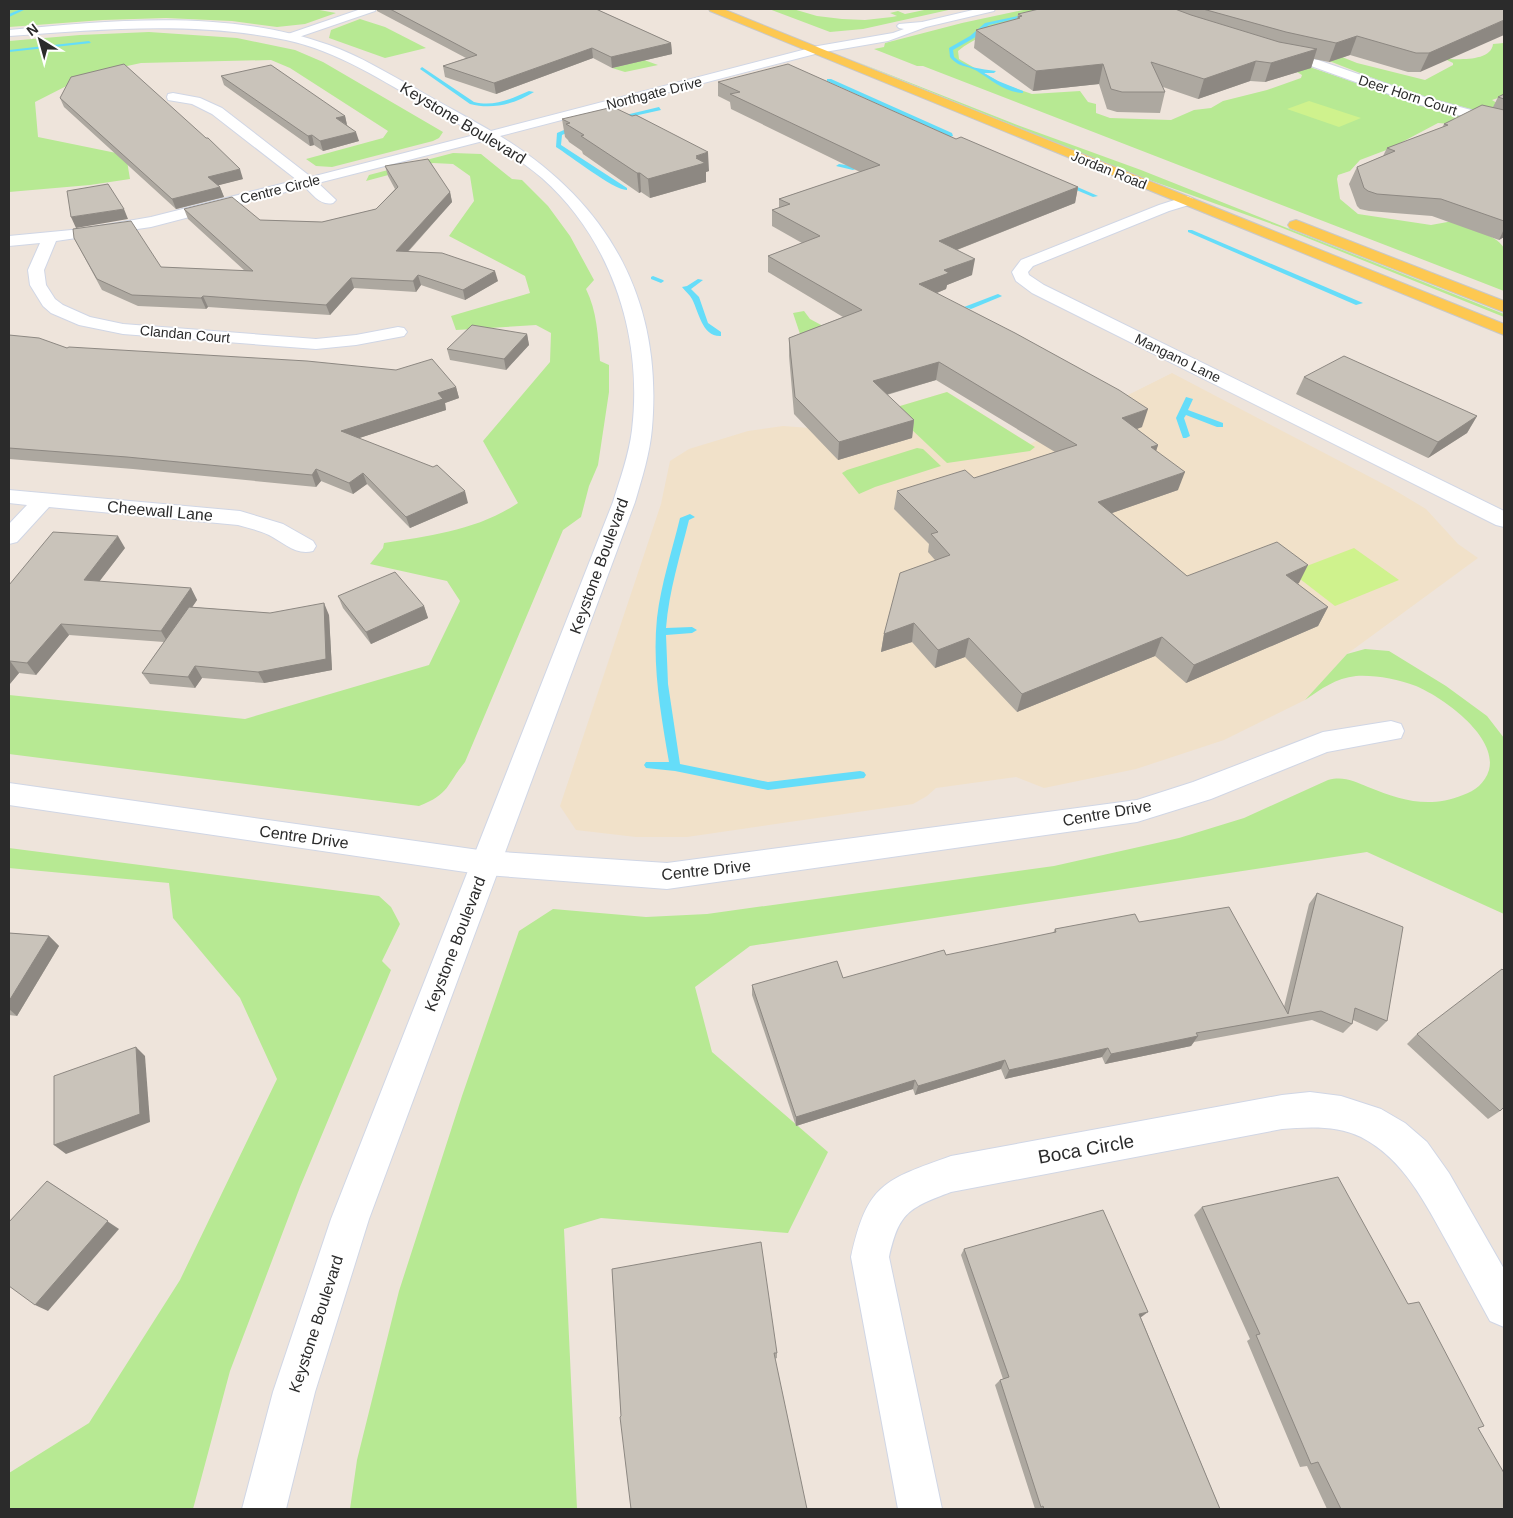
<svg xmlns="http://www.w3.org/2000/svg" width="1513" height="1518" viewBox="0 0 1513 1518" font-family="Arial,sans-serif">
	<style>
		.education { fill: #f1e1c9 }
		.green { fill: #b7e993 }
		.pitch { fill: #cff28d }
		.lines { fill: none; stroke-linecap: round; stroke-linejoin: round }
		.stream { fill: #65ddf9; fill-rule: evenodd }
		.street-casing { stroke: #d0d6e5; stroke-width: 2 }
		.secondary-casing { stroke: #d0d6e5; stroke-width: 2 }
		.primary-casing { stroke: #c8c8c8; stroke-width: 2 }
		.street { fill: #fff; fill-rule: evenodd }
		.secondary { fill: #fff; fill-rule: evenodd }
		.primary { fill: #fdc851; fill-rule: evenodd }
		.wall { fill: #ada8a0 }
		.shaded-wall { fill: #8d8882 }
		.building { fill: #c9c3ba; stroke: #8d8882 }
		.labels { text-anchor: middle; dominant-baseline: central; stroke-width: 4; stroke-linejoin: round; paint-order: stroke }
		.far-street-label { font-size: 14px; fill: #2b2b2b; stroke: #fff }
		.street-label { font-size: 16px; fill: #2b2b2b; stroke: #fff }
		.near-street-label { font-size: 19px; fill: #2b2b2b; stroke: #fff }
	</style>
	<rect width="100%" height="100%" fill="#eee4db"/>
	<polygon class="education" points="1172,373 1391,488 1426,509 1458,544 1478,558 1347,654 1305,700 1224,740 1136,769 1044,788 1016,777 936,788 927,796 913,804 687,837 636,837 576,830 560,806 661,504 670,461 689,449 748,431 783,426 823,429 947,392 1030,444"/>
	<g class="green">
		<polygon points="9,9 314,9 336,13 305,24 277,27 232,21 166,18 103,20 9,27"/>
		<polygon points="769,9 793,9 817,16 842,19 865,20 892,17 897,16 890,13 898,11 905,14 929,9 953,9 863,29 830,32"/>
		<path d="M1028 9H1079C1042 19 988 26 958 51L959 59 1003 84 1032 94 1080 91 1088 102 1096 104V113L1110 118 1171 120 1194 110 1211 108 1223 101 1267 90 1301 78 1302 75 1292 69V61L1427 107 1504 128 1438 123 1389 149 1360 160 1350 171 1338 175 1337 179 1340 199 1358 214 1431 225 1453 221C1467 231 1495 232 1504 248 1507 254 1504 282 1504 291L923 66H917L874 49 884 47 885 43 889 42 962 23Z"/>
		<polygon points="360,19 385,27 426,48 385,58 329,38 331,30"/>
		<polygon points="149,32 237,38 295,50 323,62 443,132 439,138 433,141 332,167 316,166 306,159 383,138 388,131 290,68 271,60 141,63 90,74 35,102 38,137 126,155 130,179 90,185 9,192 9,41 80,35"/>
		<path d="M1504 43V96L1492 100 1497 103 1504 118 1414 94 1324 59 1342 57 1357 63 1425 80 1453 65V63L1445 59C1458 59 1491 62 1493 44Z"/>
		<polygon points="850,59 1020,126 1141,170 1504,314 1504,317 1280,227 1130,173"/>
		<polygon points="644,60 658,65 625,72 612,68"/>
		<path d="M453 153 481 154 512 179 522 180 548 206 570 236 594 280 586 289C597 311 598 336 600 361L609 365V392L598 465 589 486 581 517 563 530 465 762C446 785 450 794 419 806L9 754V695L245 719 429 665 460 601 447 581 370 564 383 548 384 543C430 536 478 530 518 503L483 441 550 362 551 333 536 325 456 330 451 316 530 293 525 276 449 236 474 201 470 176 453 164 433 163 366 181 369 175Z"/>
		<polygon points="804,311 810,319 834,332 801,337 793,313"/>
		<polygon points="947,392 1035,447 1030,451 947,463 890,409"/>
		<polygon points="917,448 923,449 941,466 875,487 859,494 842,473 847,470"/>
		<path d="M1365 649 1389 651 1446 686 1487 716 1504 738 1503 811 1504 914 1367 852 750 946 695 987 712 1052 828 1152 788 1233 601 1218 564 1229 577 1509H350L357 1460 399 1291 462 1096 519 931 553 909 646 917 707 914 1054 866 1179 838 1244 818 1328 780C1344 776 1353 781 1368 787 1401 800 1428 809 1463 795 1475 791 1485 783 1489 770 1498 736 1442 697 1416 686 1397 679 1376 675 1356 676 1336 678 1321 689 1305 700L1347 654Z"/>
		<polygon points="9,848 379,896 391,907 400,924 382,961 391,970 300,1187 230,1371 193,1509 9,1509 9,1473 89,1423 180,1280 277,1079 240,998 173,918 169,883 9,868"/>
	</g>
	<g class="pitch">
		<polygon points="1309,101 1361,118 1339,127 1287,109"/>
		<polygon points="1354,548 1399,580 1335,606 1291,572"/>
	</g>
	<g class="lines">
		<g class="stream">
			<polygon points="21,9 26,9 9,17 9,14"/>
			<path d="M1051 9H1058L989 25 974 38 953 50 954 57C966 68 981 69 996 71L994 73H984L998 81 1023 91V93C1006 93 990 79 977 71 967 65 959 68 950 57L949 48 970 36 985 23Z"/>
			<polygon points="89,41 91,43 9,52 9,50"/>
			<path d="M422 67 474 102C494 107 511 99 529 91L534 92C515 104 492 110 470 104L420 69Z"/>
			<polygon points="827,79 831,79 952,133 953,136 934,142 934,140 947,135 827,81"/>
			<polygon points="659,107 661,110 616,120 613,118"/>
			<path d="M578 124 580 127 562 135 561 145 627 188V190C615 191 569 155 556 147L557 133Z"/>
			<polygon points="864,162 866,165 853,170 836,166 839,164 853,166"/>
			<polygon points="1062,182 1066,182 1098,196 1093,197 1062,184"/>
			<polygon points="1188,230 1192,230 1363,303 1356,305 1188,232"/>
			<polygon points="653,276 663,280 664,281 661,283 651,279 651,277"/>
			<path d="M698 279 703 280 691 289 699 297 708 323 721 332V336C702 337 699 312 692 299 690 295 685 291 682 287L687 286Z"/>
			<polygon points="998,294 1002,296 1000,297 971,309 964,307"/>
			<polygon points="1186,397 1193,399 1188,410 1223,423 1223,427 1217,427 1186,415 1184,418 1190,436 1186,438 1183,438 1176,418"/>
			<path d="M690 514 695 517 689 520C680 556 669 591 666 628L692 627 697 630 692 633 666 635 668 684 680 764 768 782 860 771 864 772 866 775 864 778 768 790 675 771 646 768 644 765 646 762H669C661 715 652 666 657 618 661 584 672 551 680 518Z"/>
		</g>
		<defs>
			<g id="street">
				<polygon points="361,9 376,9 375,11 293,39 285,39 283,37 285,35"/>
				<polygon points="1276,51 1318,60 1427,98 1504,119 1504,127 1417,104 1311,66 1272,58 1270,55"/>
				<path d="M173 93 200 98 222 108 311 177 490 131 497 135 495 138 318 183 336 200 333 203C321 206 313 195 305 187L151 227 56 241 44 270 46 285 55 299 63 305 90 317 123 324 316 339 356 335 398 327 404 328 407 332 404 336 356 345 316 349 123 334 79 325 51 313 43 306 30 285 28 270 40 243 9 246V236L82 229 151 217 297 180 212 114 192 104 168 100 167 97 168 94Z"/>
				<polygon points="1187,196 1192,198 1195,201 1192,204 1169,211 1033,266 1028,272 1029,275 1044,285 1504,511 1504,527 1496,525 1032,293 1016,281 1012,272 1021,260 1159,205"/>
				<path d="M9 490 240 511 283 524 313 541 316 546 313 551C296 556 283 542 269 535 259 530 248 528 238 525L49 507 17 542 9 544V524L27 505 9 503Z"/>
				<polygon points="1391,721 1401,724 1404,731 1401,738 1327,752 1211,799 1137,822 667,889 486,875 9,805 9,783 486,851 667,863 1137,800 1193,782 1323,732"/>
				<path d="M1310 1092 1341 1096 1381 1109 1405 1123 1427 1142 1449 1173 1504 1269V1327L1490 1321C1476 1295 1462 1270 1448 1244 1425 1203 1404 1159 1361 1137 1337 1125 1307 1127 1282 1129L951 1192C909 1208 899 1212 889 1257L942 1509H898L851 1257C867 1184 884 1180 951 1156L1282 1095Z"/>
			</g>
			<path id="secondary" d="M977 9H995L994 11 926 27 888 41 819 53 500 136C609 203 663 300 652 428 650 453 642 478 635 502L369 1219 315 1392 286 1509H242L273 1392 331 1219 613 502C620 479 629 455 632 430 643 338 613 241 542 178 508 149 467 129 428 107 383 81 338 51 286 40 195 21 102 29 9 36V30C114 20 228 9 329 45 360 56 389 74 418 90 442 104 467 117 491 131L818 46 893 33 904 29 899 28 897 26 899 24 922 22Z"/>
			<g id="primary">
				<polygon points="709,9 723,9 1504,324 1504,335 710,11"/>
				<polygon points="1296,220 1504,301 1504,312 1290,228 1288,225 1290,222"/>
			</g>
		</defs>
		<use href="#street" class="street-casing"/>
		<use href="#secondary" class="secondary-casing"/>
		<use href="#primary" class="primary-casing"/>
		<use href="#street" class="street"/>
		<use href="#secondary" class="secondary"/>
		<use href="#primary" class="primary"/>
	</g>
	<g class="wall">
		<polygon points="377,9 596,9 671,43 672,54 612,68 593,58 496,94 445,77 443,66 466,58 377,11"/>
		<polygon points="1176,9 1504,9 1420,72 1408,72 1350,55 1329,62 1314,59 1311,68 1265,82 1250,81 1198,99 1163,87 1165,92 1160,113 1117,112 1107,109 1099,84 1033,91 974,48 976,30 1017,19 1018,14"/>
		<polygon points="221,76 345,116 347,125 359,141 323,151 314,145 310,146 224,85"/>
		<polygon points="718,82 956,139 1078,187 1075,203 957,250 972,275 947,285 946,289 937,293 1142,427 1137,429 1158,445 1156,451 1178,490 1112,513 1187,576 1299,583 1297,584 1328,607 1318,626 1186,683 1155,656 1017,712 965,657 935,668 912,642 881,652 884,634 935,560 928,552 929,544 894,509 897,491 974,478 1055,452 936,380 887,395 914,420 912,438 838,460 794,414 789,356 789,338 843,317 768,272 768,256 802,243 772,226 772,210 779,208 779,199 860,172 731,109 730,102 718,96"/>
		<polygon points="1504,94 1504,237 1499,240 1432,216 1369,211 1360,209 1357,206 1349,184 1357,167 1383,156 1387,148 1442,128 1444,124 1493,107 1498,97"/>
		<polygon points="60,98 243,179 218,185 220,187 224,197 176,209 64,107"/>
		<polygon points="562,119 709,171 706,172 706,182 650,198 641,192 639,193 583,154 582,151 569,142 568,140 565,137"/>
		<polygon points="385,166 450,192 452,202 408,252 498,281 465,300 421,285 416,292 354,288 330,315 208,307 206,309 138,306 102,290 74,238 161,267 245,271 188,219 184,209 260,220 322,222 376,209 395,189 388,176"/>
		<polygon points="527,334 529,345 506,370 450,360 447,349"/>
		<polygon points="9,335 67,348 456,387 459,398 445,403 446,410 359,438 468,503 410,528 367,484 353,494 321,481 316,487 133,469 9,459"/>
		<polygon points="1304,377 1477,416 1467,433 1428,458 1296,394"/>
		<polygon points="125,548 99,582 191,588 197,600 192,607 270,613 329,615 332,670 264,683 202,678 195,688 150,684 142,673 164,642 69,635 36,675 19,673 9,685 9,585"/>
		<polygon points="338,596 424,606 428,618 371,644 343,608"/>
		<polygon points="1317,893 1387,1021 1377,1031 1353,1020 1352,1024 1343,1033 1312,1020 1194,1042 1191,1046 1105,1064 1102,1057 1005,1079 1001,1069 915,1095 913,1089 796,1126 752,995 752,985 843,978 1053,933 1055,929 1139,922 1284,1007 1309,904"/>
		<polygon points="9,933 49,936 59,946 17,1016 9,1015"/>
		<polygon points="1417,1034 1500,1111 1488,1119 1407,1044"/>
		<polygon points="1202,1207 1408,1304 1478,1428 1504,1509 1327,1509 1307,1466 1300,1467 1247,1341 1250,1339 1194,1215"/>
		<polygon points="964,1249 1141,1318 1220,1509 1035,1509 995,1385 1000,1380 1003,1379 961,1255"/>
		<polygon points="612,1269 777,1353 777,1358 621,1416"/>
	</g>
	<g class="shaded-wall">
		<polygon points="1504,20 1504,35 1420,72 1429,53"/>
		<polygon points="1357,36 1350,55 1329,62 1336,43"/>
		<polygon points="671,43 672,54 612,68 611,57"/>
		<polygon points="592,48 593,58 496,94 494,83"/>
		<polygon points="1317,49 1311,68 1265,82 1271,63"/>
		<polygon points="1256,61 1250,81 1198,99 1204,79"/>
		<polygon points="1103,64 1099,84 1033,91 1036,71"/>
		<polygon points="345,116 347,125 336,118"/>
		<polygon points="356,132 359,141 323,151 320,141"/>
		<polygon points="312,135 314,145 310,146 308,136"/>
		<polygon points="708,152 709,171 706,172 706,182 650,198 648,179 696,156"/>
		<polygon points="240,169 243,179 212,187 208,177"/>
		<polygon points="637,173 640,173 641,192 639,193"/>
		<polygon points="220,187 224,197 176,209 172,199"/>
		<polygon points="1078,187 1075,203 936,258 939,241"/>
		<polygon points="450,192 452,202 399,261 396,251"/>
		<polygon points="124,209 128,219 76,228 71,217"/>
		<polygon points="1504,229 1504,237 1499,240"/>
		<polygon points="975,259 972,275 947,285 946,289 917,301 919,284 944,270"/>
		<polygon points="495,271 498,281 465,300 463,290"/>
		<polygon points="418,275 421,285 416,292 413,281"/>
		<polygon points="351,278 354,288 330,315 326,305"/>
		<polygon points="203,296 208,307 206,309 201,298"/>
		<polygon points="527,334 529,345 506,370 504,359"/>
		<polygon points="939,362 936,380 871,399 873,381"/>
		<polygon points="456,387 459,398 445,403 446,410 344,443 341,431 438,393"/>
		<polygon points="1148,409 1142,427 1117,436 1122,418"/>
		<polygon points="1477,416 1467,433 1428,458 1438,442"/>
		<polygon points="914,420 912,438 838,460 839,442"/>
		<polygon points="1158,445 1152,463 1151,447"/>
		<polygon points="316,469 321,481 316,487 312,475"/>
		<polygon points="1185,472 1178,490 1092,520 1098,502"/>
		<polygon points="363,473 367,484 353,494 349,483"/>
		<polygon points="465,491 468,503 410,528 406,517"/>
		<polygon points="118,536 125,548 91,592 84,580"/>
		<polygon points="1308,565 1299,583 1277,594 1286,575"/>
		<polygon points="191,588 197,600 168,643 161,631"/>
		<polygon points="324,603 329,615 332,670 264,683 258,672"/>
		<polygon points="424,606 428,618 371,644 366,632"/>
		<polygon points="1328,607 1318,626 1186,683 1194,665"/>
		<polygon points="914,623 912,642 881,652 884,634"/>
		<polygon points="61,624 69,635 36,675 27,663"/>
		<polygon points="1162,637 1155,656 1017,712 1022,694"/>
		<polygon points="969,638 965,657 935,668 938,650"/>
		<polygon points="10,661 19,673 9,685 9,663"/>
		<polygon points="195,666 202,678 195,688 188,677"/>
		<polygon points="49,936 59,946 17,1016 9,1009 9,1001"/>
		<polygon points="1198,1036 1191,1046 1105,1064 1111,1054"/>
		<polygon points="136,1047 145,1056 150,1122 66,1154 54,1145"/>
		<polygon points="1108,1048 1102,1057 1005,1079 1009,1070"/>
		<polygon points="1005,1060 1001,1069 915,1095 918,1086"/>
		<polygon points="915,1080 913,1089 796,1126 796,1117"/>
		<polygon points="47,1181 119,1229 48,1311 35,1305"/>
		<polygon points="1148,1312 1140,1318 1139,1314"/>
	</g>
	<g class="building">
		<polygon points="390,9 596,9 671,43 611,57 592,48 494,83 443,66 477,55"/>
		<polygon points="1039,9 1175,9 1191,15 1279,42 1317,49 1271,63 1256,61 1204,79 1151,62 1165,92 1122,92 1111,89 1103,64 1036,71 976,30 1020,18 1018,17 1022,16 1018,14"/>
		<polygon points="1203,9 1504,9 1504,20 1429,53 1416,53 1357,36 1336,43 1286,32"/>
		<polygon points="124,64 206,138 208,138 240,169 208,177 220,187 172,199 60,98 71,77"/>
		<polygon points="788,64 956,139 961,137 1078,187 939,241 975,259 944,270 949,273 919,284 1015,333 1119,390 1148,409 1122,418 1158,445 1151,447 1185,472 1098,502 1187,576 1277,542 1308,565 1286,575 1328,607 1194,665 1162,637 1022,694 969,638 938,650 914,623 884,634 900,573 950,555 931,534 938,532 897,491 965,470 974,478 1077,445 939,362 873,381 914,420 839,442 795,397 789,338 862,310 768,256 820,236 772,210 790,204 779,199 880,165 730,94 740,92 718,82"/>
		<polygon points="271,65 345,116 336,118 356,132 320,141 312,135 308,136 221,76"/>
		<polygon points="1504,94 1504,99 1498,97"/>
		<polygon points="1482,105 1504,110 1504,221 1441,199 1377,194 1368,191 1364,188 1357,167 1395,151 1387,148 1448,125 1444,124"/>
		<polygon points="613,107 632,116 636,115 708,152 696,156 699,157 696,158 705,163 648,179 640,173 637,173 581,136 584,135 566,124 570,123 562,119"/>
		<polygon points="428,159 450,192 396,251 442,253 495,271 463,290 418,275 413,281 351,278 326,305 203,296 201,298 132,295 97,279 74,238 73,229 131,221 161,267 253,271 184,209 232,197 260,220 322,222 376,209 398,187 385,166"/>
		<polygon points="108,184 124,209 71,217 67,191"/>
		<polygon points="472,325 527,334 504,359 447,349"/>
		<polygon points="9,335 39,338 67,348 69,347 307,361 396,370 432,359 456,387 438,393 443,399 341,431 433,467 437,465 465,491 406,517 363,473 349,483 316,469 312,475 127,457 9,448"/>
		<polygon points="1344,356 1477,416 1438,442 1304,377"/>
		<polygon points="53,532 118,536 84,580 191,588 161,631 61,624 27,663 10,661 9,663 9,585"/>
		<polygon points="395,572 424,606 366,632 338,596"/>
		<polygon points="324,603 326,659 258,672 195,666 188,677 142,673 189,607 270,613"/>
		<polygon points="1317,893 1403,927 1387,1021 1355,1008 1352,1024 1321,1011 1196,1033 1198,1036 1111,1054 1108,1048 1009,1070 1005,1060 918,1086 915,1080 796,1117 752,985 837,961 843,978 944,950 946,955 1056,932 1055,929 1135,914 1139,922 1229,907 1288,1014"/>
		<polygon points="9,933 49,936 9,1001"/>
		<polygon points="1502,969 1504,971 1504,1107 1500,1111 1417,1034"/>
		<polygon points="136,1047 140,1114 54,1145 54,1076"/>
		<polygon points="1338,1177 1408,1304 1419,1302 1484,1426 1478,1428 1504,1473 1504,1509 1341,1509 1318,1462 1311,1464 1256,1335 1260,1334 1202,1207"/>
		<polygon points="47,1181 108,1221 35,1305 9,1286 9,1222"/>
		<polygon points="1103,1210 1148,1312 1139,1314 1220,1509 1044,1509 1043,1506 1041,1507 1000,1380 1009,1377 964,1249"/>
		<polygon points="761,1242 777,1353 774,1353 807,1509 631,1509 620,1417 621,1416 612,1269"/>
	</g>
	<g class="labels">
		<g class="far-street-label">
			<text transform="translate(654 93) rotate(-14)">Northgate Drive</text>
			<text transform="translate(1408 95) rotate(18)">Deer Horn Court</text>
			<text transform="translate(1109 170) rotate(22)">Jordan Road</text>
			<text transform="translate(280 189) rotate(-14)">Centre Circle</text>
			<text transform="translate(185 334) rotate(5)">Clandan Court</text>
			<text transform="translate(1178 358) rotate(26)">Mangano Lane</text>
		</g>
		<g class="street-label">
			<text transform="translate(463 123) rotate(31)">Keystone Boulevard</text>
			<text transform="translate(160 511) rotate(5)">Cheewall Lane</text>
			<text transform="translate(599 566) rotate(-70)">Keystone Boulevard</text>
			<text transform="translate(1107 813) rotate(-10)">Centre Drive</text>
			<text transform="translate(304 837) rotate(8)">Centre Drive</text>
			<text transform="translate(706 870) rotate(-6)">Centre Drive</text>
			<text transform="translate(455 944) rotate(-69)">Keystone Boulevard</text>
			<text transform="translate(316 1324) rotate(-72)">Keystone Boulevard</text>
		</g>
		<g class="near-street-label">
			<text transform="translate(1086 1149) rotate(-10)">Boca Circle</text>
		</g>
	</g>
	<rect width="1513" height="1518" fill="none" stroke="#2b2b2b" stroke-width="20"/>
	<g transform="translate(40 40) rotate(323)" stroke="#ffffff" stroke-width="4" paint-order="stroke">
	<path d="M0-4L9 19L0 12L-9 19Z" fill="#2b2b2b"/>
	<text y="-8" font-size="14" font-weight="bold" text-anchor="middle" fill="#2b2b2b">N</text>
	</g>
</svg>
